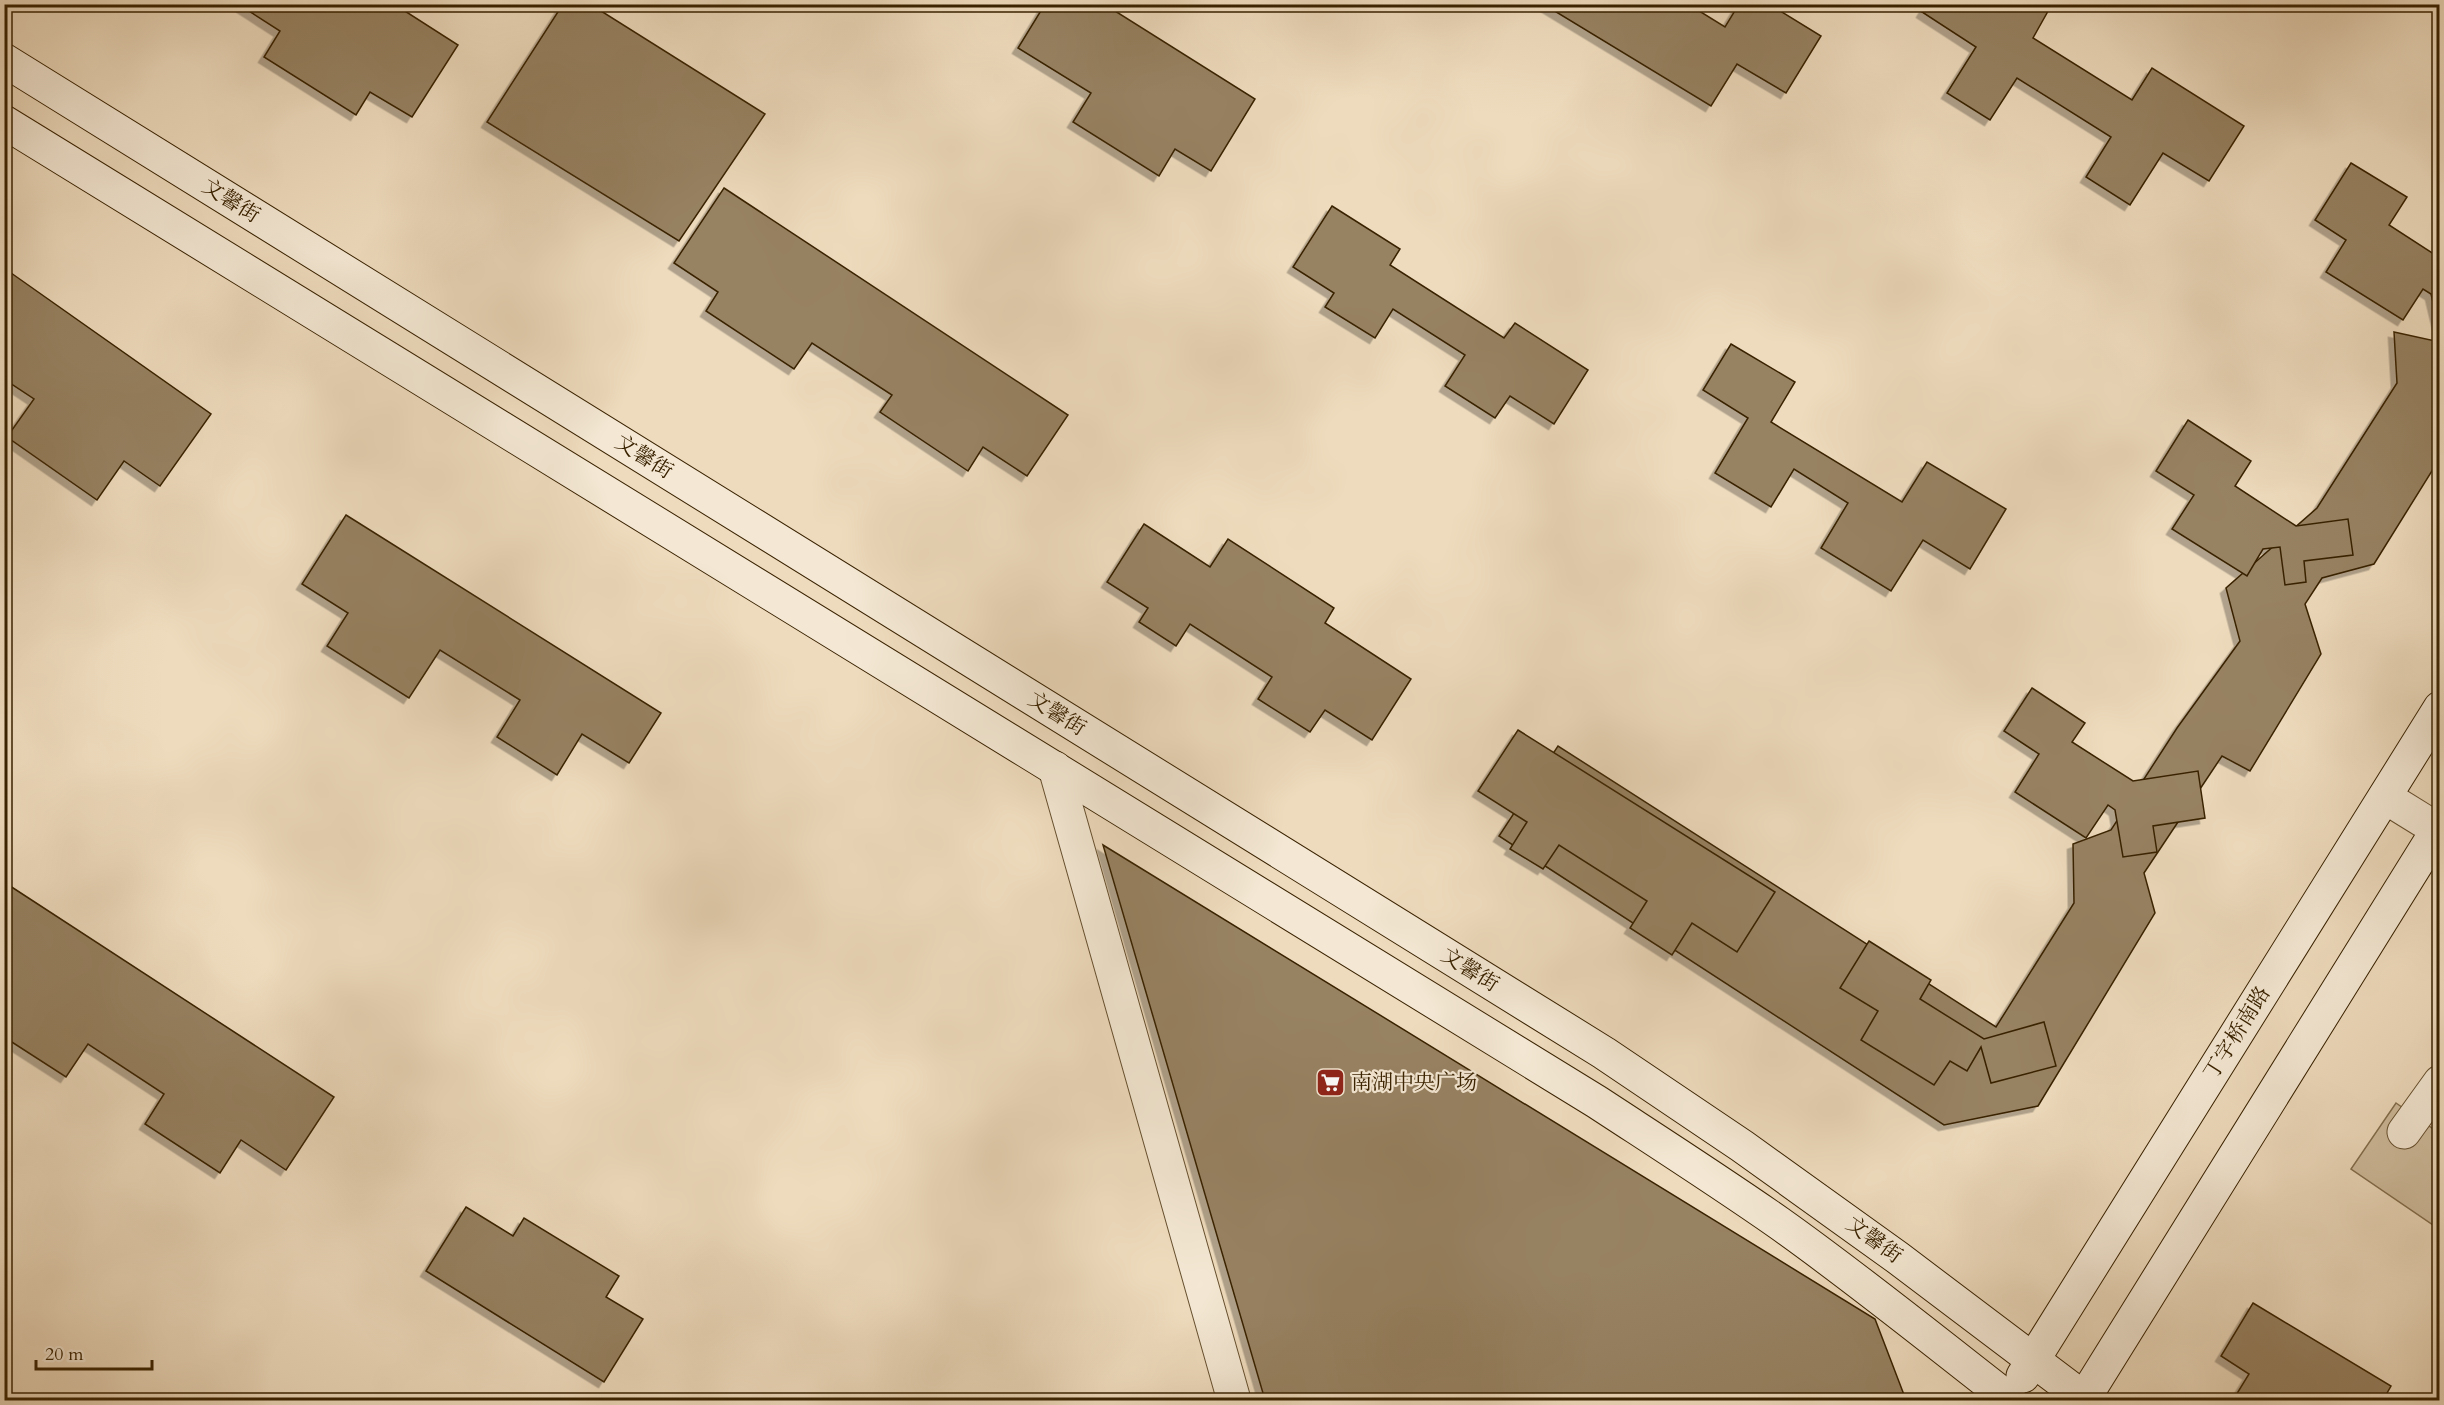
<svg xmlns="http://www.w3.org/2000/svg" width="2444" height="1405" viewBox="0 0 2444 1405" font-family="Cardo,'Noto Serif SC',serif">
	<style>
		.green { fill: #cfbc9d; stroke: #846f4e; stroke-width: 1.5 }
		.building { fill: #978262; stroke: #392200; stroke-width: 1.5; filter: url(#shadow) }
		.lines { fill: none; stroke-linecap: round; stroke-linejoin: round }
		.minor-casing { stroke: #66502f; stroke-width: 35 }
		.secondary-casing { stroke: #392200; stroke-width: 35 }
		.minor { stroke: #f4e8d4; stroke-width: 33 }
		.secondary { stroke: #f4e8d4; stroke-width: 33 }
		.labels { text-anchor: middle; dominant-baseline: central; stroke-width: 4.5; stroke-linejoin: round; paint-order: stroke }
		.street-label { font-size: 21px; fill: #392200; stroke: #f4e8d4 }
		.poi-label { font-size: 21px; fill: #392200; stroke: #f4e8d4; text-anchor: start }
	</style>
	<defs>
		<filter id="shadow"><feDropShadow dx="-5.5" dy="5.5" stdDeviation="0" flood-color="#0004"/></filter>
	</defs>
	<rect width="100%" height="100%" fill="#eedbbd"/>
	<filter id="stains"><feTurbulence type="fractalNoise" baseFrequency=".00333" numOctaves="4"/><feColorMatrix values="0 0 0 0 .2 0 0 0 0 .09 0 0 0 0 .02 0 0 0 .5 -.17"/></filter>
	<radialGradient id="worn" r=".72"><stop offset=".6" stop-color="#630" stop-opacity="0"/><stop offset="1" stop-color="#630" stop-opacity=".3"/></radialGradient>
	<polygon class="green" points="2396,1103 2439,1133 2439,1229 2351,1169"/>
	<g class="building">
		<polygon points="238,4 394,4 458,45 412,117 370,92 356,115 264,57 280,31"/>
		<polygon points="563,4 590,4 765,114 679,241 487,122"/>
		<polygon points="1045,4 1104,4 1255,99 1211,171 1175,149 1159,176 1073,122 1091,93 1018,48"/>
		<polygon points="1543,4 1688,4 1725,27 1739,4 1769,4 1821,36 1786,93 1737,64 1711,106"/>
		<polygon points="1927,4 2052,4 2033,38 2132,100 2152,68 2244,126 2209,181 2163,153 2130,205 2086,177 2111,137 2017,78 1990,120 1947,93 1976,47 1922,12"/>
		<polygon points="2351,163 2407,197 2389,225 2440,258 2440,332 2431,294 2423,289 2403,320 2326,272 2346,240 2315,220"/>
		<polygon points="724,188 1068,415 1027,476 983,447 968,471 880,412 892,395 812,343 794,369 706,311 718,292 674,263"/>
		<polygon points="1332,206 1400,249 1390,265 1504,338 1515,323 1588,370 1554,424 1510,396 1495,418 1445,386 1465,355 1393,309 1375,338 1325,307 1334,293 1293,267"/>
		<polygon points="4,268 211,414 160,486 124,461 97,500 7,437 34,399 4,379"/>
		<polygon points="2394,332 2440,342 2440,458 2374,564 2322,578 2305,604 2321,654 2250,771 2222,756 2144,873 2155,913 2038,1106 1944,1125 1499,836 1558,746 1996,1027 2074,903 2073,844 2111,830 2177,728 2240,641 2226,588 2317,508 2397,383"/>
		<polygon points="1731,344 1795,382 1771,422 1902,502 1927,462 2006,509 1970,569 1923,540 1891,591 1821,548 1848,503 1794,469 1771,507 1715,473 1748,418 1703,390"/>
		<polygon points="2188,420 2251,461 2235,486 2296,526 2348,519 2353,555 2304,561 2306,582 2285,585 2280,547 2263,549 2247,576 2172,529 2194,495 2156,471"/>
		<polygon points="346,515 661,713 629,763 582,734 557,775 497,737 520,700 440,650 409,698 327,646 348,613 302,584"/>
		<polygon points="1144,524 1210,567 1228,539 1334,608 1325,623 1411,679 1372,740 1325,710 1310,732 1258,699 1272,677 1190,624 1176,646 1139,622 1148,608 1107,582"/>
		<polygon points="2032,688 2085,723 2072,742 2133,781 2198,771 2205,818 2153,826 2157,852 2123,857 2115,810 2108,805 2086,838 2015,792 2039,754 2004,731"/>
		<polygon points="1518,730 1775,892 1737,952 1692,923 1672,955 1630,928 1647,901 1559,845 1543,869 1510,849 1527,822 1478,791"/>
		<polygon points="1103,845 1875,1319 1906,1400 1265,1400"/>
		<polygon points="7,884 334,1097 286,1170 241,1140 220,1173 145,1124 164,1094 88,1044 66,1077 4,1037 4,887"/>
		<polygon points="1869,941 1931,980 1920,999 1984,1039 2044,1022 2056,1066 1991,1083 1981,1047 1967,1071 1950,1061 1934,1085 1861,1040 1878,1011 1840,988"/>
		<polygon points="466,1207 513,1236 524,1218 619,1276 606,1297 643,1319 604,1382 426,1271"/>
		<polygon points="2253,1303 2391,1386 2383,1400 2233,1400 2249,1374 2221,1356"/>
	</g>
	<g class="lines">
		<defs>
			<g id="minor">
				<polyline points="1055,768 1234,1400"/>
				<polyline points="2385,797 2440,831"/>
				<polyline points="2404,1132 2440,1082"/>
			</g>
			<g id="secondary">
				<polyline points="4,60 1604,1053 1742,1146 1898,1258 2086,1400"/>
				<path d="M4 122 1597 1102C1658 1142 1719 1181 1779 1223 1858 1279 1934 1341 2010 1400"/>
				<polyline points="2023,1376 2440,708"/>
				<polyline points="2083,1400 2440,826"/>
			</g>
		</defs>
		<use href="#minor" class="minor-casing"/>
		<use href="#secondary" class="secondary-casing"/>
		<use href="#minor" class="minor"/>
		<use href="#secondary" class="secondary"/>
	</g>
	<defs>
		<symbol id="supermarket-square" viewBox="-11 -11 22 22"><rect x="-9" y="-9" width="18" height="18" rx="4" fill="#8f2418" stroke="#f4e8d4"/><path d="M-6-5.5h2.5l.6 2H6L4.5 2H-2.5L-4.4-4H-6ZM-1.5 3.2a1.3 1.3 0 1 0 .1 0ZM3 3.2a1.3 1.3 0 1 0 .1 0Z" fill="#fff"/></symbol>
	</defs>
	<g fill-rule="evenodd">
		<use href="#supermarket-square" x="1314" y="1066" width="33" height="33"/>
	</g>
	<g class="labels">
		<g class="street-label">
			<text transform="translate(231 201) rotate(32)">文馨街</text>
			<text transform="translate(644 457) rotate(32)">文馨街</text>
			<text transform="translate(1057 714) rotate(32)">文馨街</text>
			<text transform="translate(1470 970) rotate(32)">文馨街</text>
			<text transform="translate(2237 1033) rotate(-58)">丁字桥南路</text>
			<text transform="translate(1874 1240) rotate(36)">文馨街</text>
		</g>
		<g class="poi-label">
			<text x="1351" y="1082">南湖中央广场</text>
		</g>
	</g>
	<rect width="2444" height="1405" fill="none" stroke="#eedbbd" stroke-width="24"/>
	<rect x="6" y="6" width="2432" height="1393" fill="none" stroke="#392200" stroke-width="3"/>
	<rect x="12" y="12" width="2420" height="1381" fill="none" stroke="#392200" stroke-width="1.5"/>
	<path d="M36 1360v9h116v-9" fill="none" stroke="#392200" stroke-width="3"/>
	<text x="45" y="1360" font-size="18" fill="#392200" stroke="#f4e8d4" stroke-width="4.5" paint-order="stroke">20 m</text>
	<rect width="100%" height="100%" filter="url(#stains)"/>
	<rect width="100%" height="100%" fill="url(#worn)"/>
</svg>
